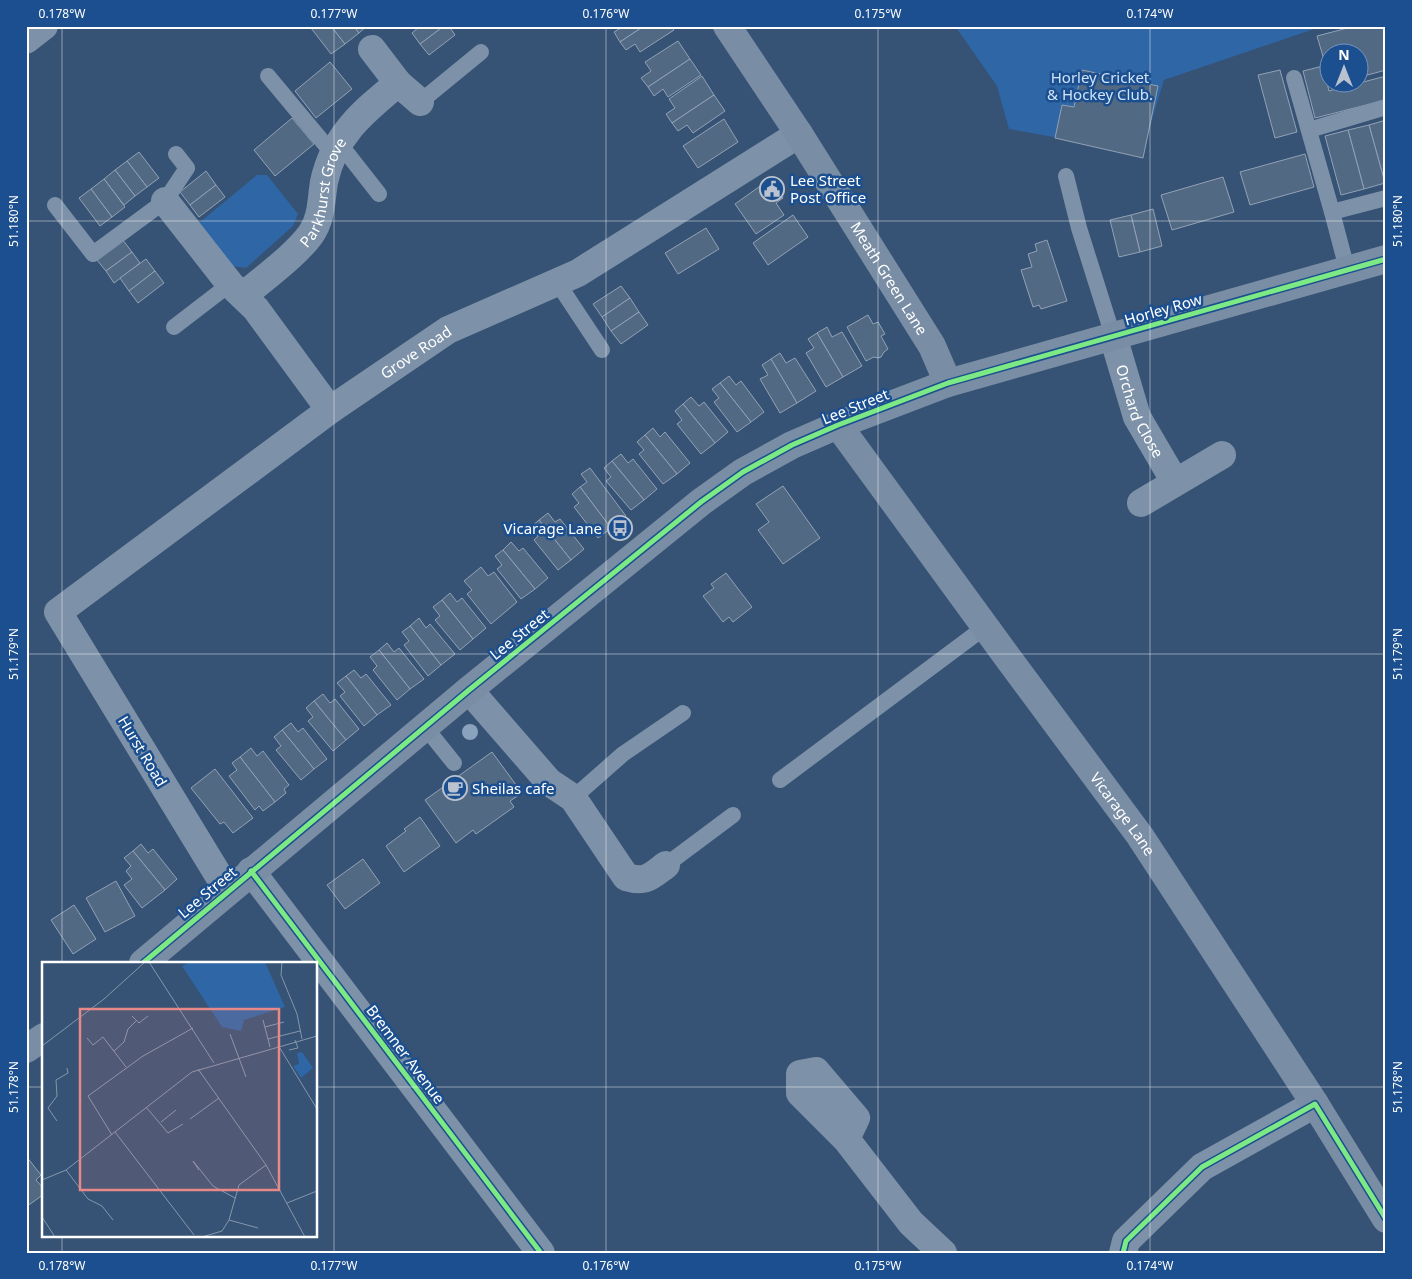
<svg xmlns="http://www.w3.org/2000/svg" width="1412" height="1279" viewBox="0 0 1412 1279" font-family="'Noto Sans',sans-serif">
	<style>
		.green { fill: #2f66a5 }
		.building { fill: #526984; stroke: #92a2b6 }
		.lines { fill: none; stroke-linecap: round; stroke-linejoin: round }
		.lane { stroke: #7d92a8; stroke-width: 16 }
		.street { stroke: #7d92a8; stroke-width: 28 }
		.secondary { stroke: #798da4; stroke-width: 28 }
		.cycleway-casing { stroke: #1b4f8f; stroke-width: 8 }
		.cycleway { stroke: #7ce984; stroke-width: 5 }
		.tree { fill: #8aa2be }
		.ticks { fill: none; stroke: #fff; stroke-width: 1; stroke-opacity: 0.45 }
		.labels { text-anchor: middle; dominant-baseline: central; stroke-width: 5; stroke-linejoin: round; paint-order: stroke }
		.park-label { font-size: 15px; fill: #cfe3fa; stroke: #1b4f8f }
		.poi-label { font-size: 15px; fill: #fff; stroke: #1b4f8f; text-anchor: start }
		.street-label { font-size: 15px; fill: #fff; stroke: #1b4f8f }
		.inset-road { fill: none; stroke: #8697ac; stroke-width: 1 }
		.view { fill: #e88989; fill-opacity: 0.15; stroke: #e88989; stroke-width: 2.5 }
		.inset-edge { fill: none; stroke: #fff; stroke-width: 2.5 }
		.neatline { fill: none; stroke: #fff; stroke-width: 2 }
		.ticks-label { font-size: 12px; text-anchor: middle; fill: #fff }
	</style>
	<rect width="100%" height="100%" fill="#365274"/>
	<g class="green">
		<polygon points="955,26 1323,26 1164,80 1142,153 1009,129 997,86"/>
		<polygon points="257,175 267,175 298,214 293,226 246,268 232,266 199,223"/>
	</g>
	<g class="building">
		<polygon points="313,26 331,26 345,44 331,54 311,28"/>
		<polygon points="331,26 354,26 359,33 345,44"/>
		<polygon points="354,26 367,26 359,33"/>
		<polygon points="420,26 444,26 420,44 412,33"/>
		<polygon points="444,26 449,26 455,35 429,55 420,44"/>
		<polygon points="624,26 623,26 644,26 620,42 614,32"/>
		<polygon points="644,26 671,26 674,30 640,52 635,44 626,50 620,42"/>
		<polygon points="1355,26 1386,26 1386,70 1360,77 1360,52 1330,52 1330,80 1317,36"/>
		<polygon points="678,41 690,59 648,87 641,78 651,71 645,62"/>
		<polygon points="690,59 701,75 668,97 663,89 654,96 648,87"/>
		<polygon points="330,62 352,89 316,118 295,91"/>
		<polygon points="1323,66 1329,91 1386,76 1386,100 1315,118 1303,71"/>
		<polygon points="1082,70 1158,86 1143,158 1055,138 1062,105 1074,107"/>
		<polygon points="1280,70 1297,132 1275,138 1258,75"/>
		<polygon points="702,76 714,95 672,123 666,114 675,108 669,99"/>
		<polygon points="714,95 725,111 693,133 687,125 678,131 672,123"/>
		<polygon points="292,118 314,144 275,176 254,150"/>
		<polygon points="724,119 738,142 698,168 683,146"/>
		<polygon points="1386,120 1386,183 1385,183 1369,125"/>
		<polygon points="1369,125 1385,183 1364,189 1348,130"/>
		<polygon points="1348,130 1364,189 1341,195 1325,136"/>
		<polygon points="139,152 159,178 147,187 127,161"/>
		<polygon points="1305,154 1314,187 1250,205 1240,172"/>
		<polygon points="127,161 147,187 135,196 115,170"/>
		<polygon points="115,170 135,196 124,205 104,179"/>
		<polygon points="206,171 216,185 190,205 180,192"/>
		<polygon points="1223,177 1234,212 1172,230 1161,195"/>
		<polygon points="104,179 125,207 112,217 91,189"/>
		<polygon points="770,179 783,198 776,203 784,215 756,234 735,204"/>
		<polygon points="216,185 225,197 199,217 190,205"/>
		<polygon points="91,189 112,217 100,226 79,198"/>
		<polygon points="1153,209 1162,246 1140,252 1131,215"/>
		<polygon points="793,215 808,237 768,265 753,243"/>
		<polygon points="1131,215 1140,252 1119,257 1110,220"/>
		<polygon points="706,228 719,249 678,274 665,253"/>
		<polygon points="122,239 132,252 106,271 96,259"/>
		<polygon points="1047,240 1067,301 1041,309 1039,305 1033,307 1021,270 1032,267 1028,254 1037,251 1035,244"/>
		<polygon points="132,252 140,263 114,283 106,271"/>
		<polygon points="146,259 155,271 129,291 120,278"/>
		<polygon points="155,271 164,283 138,303 129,291"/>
		<polygon points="621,286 630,298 602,317 593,304"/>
		<polygon points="630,298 639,312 611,331 602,317"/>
		<polygon points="639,312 648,325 621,344 611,331"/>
		<polygon points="868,315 873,324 878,322 885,334 881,336 888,349 884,352 881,357 878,358 874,357 866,361 847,327"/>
		<polygon points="827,327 832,337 842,332 862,366 843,377 817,333"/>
		<polygon points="817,333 843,377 826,387 806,353 814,348 808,339"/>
		<polygon points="780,353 786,363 795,358 816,391 797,403 771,359"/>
		<polygon points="771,359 797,403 780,413 760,379 768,375 762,365"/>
		<polygon points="729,376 736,385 741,381 764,412 751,422 720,383"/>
		<polygon points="720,383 751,422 737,432 714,402 719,398 712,389"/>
		<polygon points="691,397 699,406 704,402 728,432 715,443 683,404"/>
		<polygon points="683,404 715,443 701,454 677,424 682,420 675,411"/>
		<polygon points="653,428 660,437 665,432 690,463 677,474 645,435"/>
		<polygon points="645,435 677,474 663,484 639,454 644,450 637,442"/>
		<polygon points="621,454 628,463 633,459 657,489 644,500 612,461"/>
		<polygon points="612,461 644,500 631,510 606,481 611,477 604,468"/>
		<polygon points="590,468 626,516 611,528 580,487 587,482 581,474"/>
		<polygon points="783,486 820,538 783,564 758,530 769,522 756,504"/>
		<polygon points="580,487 611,528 598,538 574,507 579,503 572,494"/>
		<polygon points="548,513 555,522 560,519 584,549 571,560 539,520"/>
		<polygon points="539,520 571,560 558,570 534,540 538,536 531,527"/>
		<polygon points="511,542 519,551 523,548 548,578 535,589 503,550"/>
		<polygon points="503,550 535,589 521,599 497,569 502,565 495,556"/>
		<polygon points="481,567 488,576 494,572 517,602 491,624 467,594 472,590 464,581"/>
		<polygon points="726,573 752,607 733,622 729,617 723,622 703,596 714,588 711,584"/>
		<polygon points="450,593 457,602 462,598 486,628 473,639 442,600"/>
		<polygon points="442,600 473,639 460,650 435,620 440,616 433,607"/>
		<polygon points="419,618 426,628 430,624 455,654 441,665 410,626"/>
		<polygon points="410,626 441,665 428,676 404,645 409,641 402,632"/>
		<polygon points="387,643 394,652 399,648 424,679 410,689 379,650"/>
		<polygon points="379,650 410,689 397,700 373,670 377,666 370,657"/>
		<polygon points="354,670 361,678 366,674 391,705 377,715 346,676"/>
		<polygon points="346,676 377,715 364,726 340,696 345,692 337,683"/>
		<polygon points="323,694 330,703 335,699 359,729 346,740 314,701"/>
		<polygon points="314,701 346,740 333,751 308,721 313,717 306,708"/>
		<polygon points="291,723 298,732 303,728 327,759 314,769 282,730"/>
		<polygon points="282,730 314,769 301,780 276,750 281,746 274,737"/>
		<polygon points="251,748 257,756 263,751 289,785 284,789 286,793 275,802 240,757"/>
		<polygon points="492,752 522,793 510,801 514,807 476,834 473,830 456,843 425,800"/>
		<polygon points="240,757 275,802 263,811 259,806 255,810 229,776 237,770 232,763"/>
		<polygon points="215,769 253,818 233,833 224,822 220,824 191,788"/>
		<polygon points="420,817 440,846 404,872 386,846 406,831 404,829"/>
		<polygon points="141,844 148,853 153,849 177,879 165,890 133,851"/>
		<polygon points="133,851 165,890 142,908 124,885 132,879 126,871 131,866 124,858"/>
		<polygon points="363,859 380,883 345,909 327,885"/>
		<polygon points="116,881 135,916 105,932 86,898"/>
		<polygon points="74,905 96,939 73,954 51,920"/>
		<polygon points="26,1156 41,1175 36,1180 44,1189 44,1194 26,1207"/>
	</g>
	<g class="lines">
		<g class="lane">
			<polyline points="268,76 333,154"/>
			<polyline points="1294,78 1332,212"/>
			<polyline points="420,102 481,52"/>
			<polyline points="1309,130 1386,107"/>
			<polyline points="339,143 379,194"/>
			<polyline points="1066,176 1079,228 1113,336"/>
			<polyline points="55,205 93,254 165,201 187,168 176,154"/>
			<polyline points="1347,269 1332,212 1386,198"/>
			<polyline points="557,282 602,350"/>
			<polyline points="174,327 230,284"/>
			<polyline points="425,727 454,763"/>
			<polyline points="780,780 985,627"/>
			<polyline points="573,798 623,754 683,713"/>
			<polyline points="666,865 733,815"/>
		</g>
		<g class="street">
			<polyline points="26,40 44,26"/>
			<polyline points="372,49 398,83 420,102"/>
			<polyline points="165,201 230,284 256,309 330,410"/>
			<path id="s1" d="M243 296C264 278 296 255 311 234 322 218 321 200 324 182 334 135 363 112 398 83"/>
			<path id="s2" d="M1113 336 1137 417 1175 482"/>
			<polyline points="1141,503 1222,455"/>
			<path d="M469 690 549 782 573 798 626 877C646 883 650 877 666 865"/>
			<polyline points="251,871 541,1253"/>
			<path id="s3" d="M228 891 58 612 330 410 448 330 578 273 799 134"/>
			<polyline points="846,1139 856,1118 816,1071 800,1074 800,1093 846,1139 911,1223 943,1253"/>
			<polyline points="1123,1253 1126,1241 1202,1167 1315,1104"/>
		</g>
		<g class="secondary">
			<path id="s4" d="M727 26 799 134 932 346 948 383"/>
			<path id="s5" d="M838 425 1008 658 1140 836 1315 1104 1386 1219"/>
			<polyline points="143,963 469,690 701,502 743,472 792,445 838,425 948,383 1386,259"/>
			<polyline points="26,1049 44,1037"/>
		</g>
		<defs>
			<g id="cycleway">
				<polyline points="251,871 541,1253"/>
				<polyline points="143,963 469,690 701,502 743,472 792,445 838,425 948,383 1386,259"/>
				<polyline points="1123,1253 1126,1241 1202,1167 1315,1104 1386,1219"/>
			</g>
		</defs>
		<use href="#cycleway" class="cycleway-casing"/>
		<use href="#cycleway" class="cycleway"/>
	</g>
	<circle class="tree" cx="470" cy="732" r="8"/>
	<path class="ticks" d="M62 26V963M334 26V1253M606 26V1253M878 26V1253M1150 26V1253M26 221H1386M26 654H1386M26 1087H44M316 1087H1386M62 1235V1253"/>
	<defs>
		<symbol id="civic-ring" viewBox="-11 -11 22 22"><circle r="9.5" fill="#1b4f8f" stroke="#b9c2ce" stroke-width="1.5"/><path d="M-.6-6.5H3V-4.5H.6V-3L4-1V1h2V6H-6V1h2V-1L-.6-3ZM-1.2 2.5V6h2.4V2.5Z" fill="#b9c2ce"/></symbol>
		<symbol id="bus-ring" viewBox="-11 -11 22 22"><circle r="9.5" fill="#1b4f8f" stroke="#b9c2ce" stroke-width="1.5"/><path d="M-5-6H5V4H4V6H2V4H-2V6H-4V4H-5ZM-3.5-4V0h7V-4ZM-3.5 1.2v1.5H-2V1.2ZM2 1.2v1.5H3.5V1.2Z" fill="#b9c2ce"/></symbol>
		<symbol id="cafe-ring" viewBox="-11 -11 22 22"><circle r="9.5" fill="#1b4f8f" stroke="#b9c2ce" stroke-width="1.5"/><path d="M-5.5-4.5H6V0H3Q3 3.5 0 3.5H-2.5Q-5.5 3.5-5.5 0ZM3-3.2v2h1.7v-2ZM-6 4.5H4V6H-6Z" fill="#b9c2ce"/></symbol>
	</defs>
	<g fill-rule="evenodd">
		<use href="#civic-ring" x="758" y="175" width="28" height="28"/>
		<use href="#bus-ring" x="606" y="514" width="28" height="28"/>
		<use href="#cafe-ring" x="441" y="774" width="28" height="28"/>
	</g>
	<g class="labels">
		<g class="park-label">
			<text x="1100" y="77">Horley Cricket<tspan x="1100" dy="17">&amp; Hockey Club.</tspan></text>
		</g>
		<g class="poi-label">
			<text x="790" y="180">Lee Street<tspan x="790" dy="17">Post Office</tspan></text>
			<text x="602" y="528" text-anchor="end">Vicarage Lane</text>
			<text x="472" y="788">Sheilas cafe</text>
		</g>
		<g class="street-label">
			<text stroke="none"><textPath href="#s1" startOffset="136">Parkhurst Grove</textPath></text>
			<text stroke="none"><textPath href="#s4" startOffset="300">Meath Green Lane</textPath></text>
			<text transform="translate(1163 309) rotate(-16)">Horley Row</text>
			<text stroke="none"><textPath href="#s3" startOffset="769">Grove Road</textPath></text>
			<text transform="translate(855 406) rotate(-22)">Lee Street</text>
			<text stroke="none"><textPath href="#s2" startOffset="80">Orchard Close</textPath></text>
			<text transform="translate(519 634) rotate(-39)">Lee Street</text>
			<text transform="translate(143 751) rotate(59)">Hurst Road</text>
			<text stroke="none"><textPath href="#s5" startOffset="482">Vicarage Lane</textPath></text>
			<text transform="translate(207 892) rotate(-40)">Lee Street</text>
			<text transform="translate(406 1054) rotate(53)">Bremner Avenue</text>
		</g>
	</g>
	<g transform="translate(42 962)">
		<rect width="275" height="275" fill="#365274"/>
		<path d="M148 0H223L243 45 202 58 199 69 180 65 140 4ZM260 90 271 106 259 116 251 104 257 102 255 91Z" fill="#2f66a5"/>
		<path class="inset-road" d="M107 0 172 101M240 0 239 13 255 52 260 77M90 54 97 61 106 54M221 58 226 77M223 65 242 60M188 72 204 115M61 75 84 105M45 76 51 83 61 75M236 83 275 147M0 84 62 37 103 0M228 85 226 77 258 69M247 88 256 86 253 78M72 89 82 80 86 67 94 59M156 107 224 203 263 275M104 145 126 171 141 162M6 146 15 134 14 118 26 111 25 106M6 146 15 159M148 157 177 136M119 160 134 148M73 170 152 273M70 173 46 134 101 94 151 66M24 208 46 237 60 244 71 258M157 208 151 199 171 224 193 236M0 218 24 208 150 110 275 74M245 241 275 229M0 255 13 275M187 258 216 266M160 275 180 269 187 258 197 223 224 203"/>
		<path class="view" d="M38 47H237V228H38Z"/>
		<rect width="275" height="275" class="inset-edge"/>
	</g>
	<rect width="1412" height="1279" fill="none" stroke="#1b4f8f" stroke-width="55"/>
	<g transform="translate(1344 68)"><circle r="24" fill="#1b4f8f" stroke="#7695bc"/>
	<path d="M0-4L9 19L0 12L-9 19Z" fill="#b9c2ce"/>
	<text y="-8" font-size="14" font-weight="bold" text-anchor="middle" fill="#ffffff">N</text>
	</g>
	<rect x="28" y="28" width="1356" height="1224" class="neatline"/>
	<g class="ticks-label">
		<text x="62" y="18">0.178°W</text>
		<text x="334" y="18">0.177°W</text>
		<text x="606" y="18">0.176°W</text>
		<text x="878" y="18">0.175°W</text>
		<text x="1150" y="18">0.174°W</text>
		<text transform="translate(14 221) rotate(-90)" y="4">51.180°N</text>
		<text transform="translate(1398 221) rotate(-90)" y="4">51.180°N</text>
		<text transform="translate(14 654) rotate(-90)" y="4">51.179°N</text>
		<text transform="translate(1398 654) rotate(-90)" y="4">51.179°N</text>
		<text transform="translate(14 1087) rotate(-90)" y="4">51.178°N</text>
		<text transform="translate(1398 1087) rotate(-90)" y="4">51.178°N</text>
		<text x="62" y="1270">0.178°W</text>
		<text x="334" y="1270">0.177°W</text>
		<text x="606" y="1270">0.176°W</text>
		<text x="878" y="1270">0.175°W</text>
		<text x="1150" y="1270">0.174°W</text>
	</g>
</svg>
